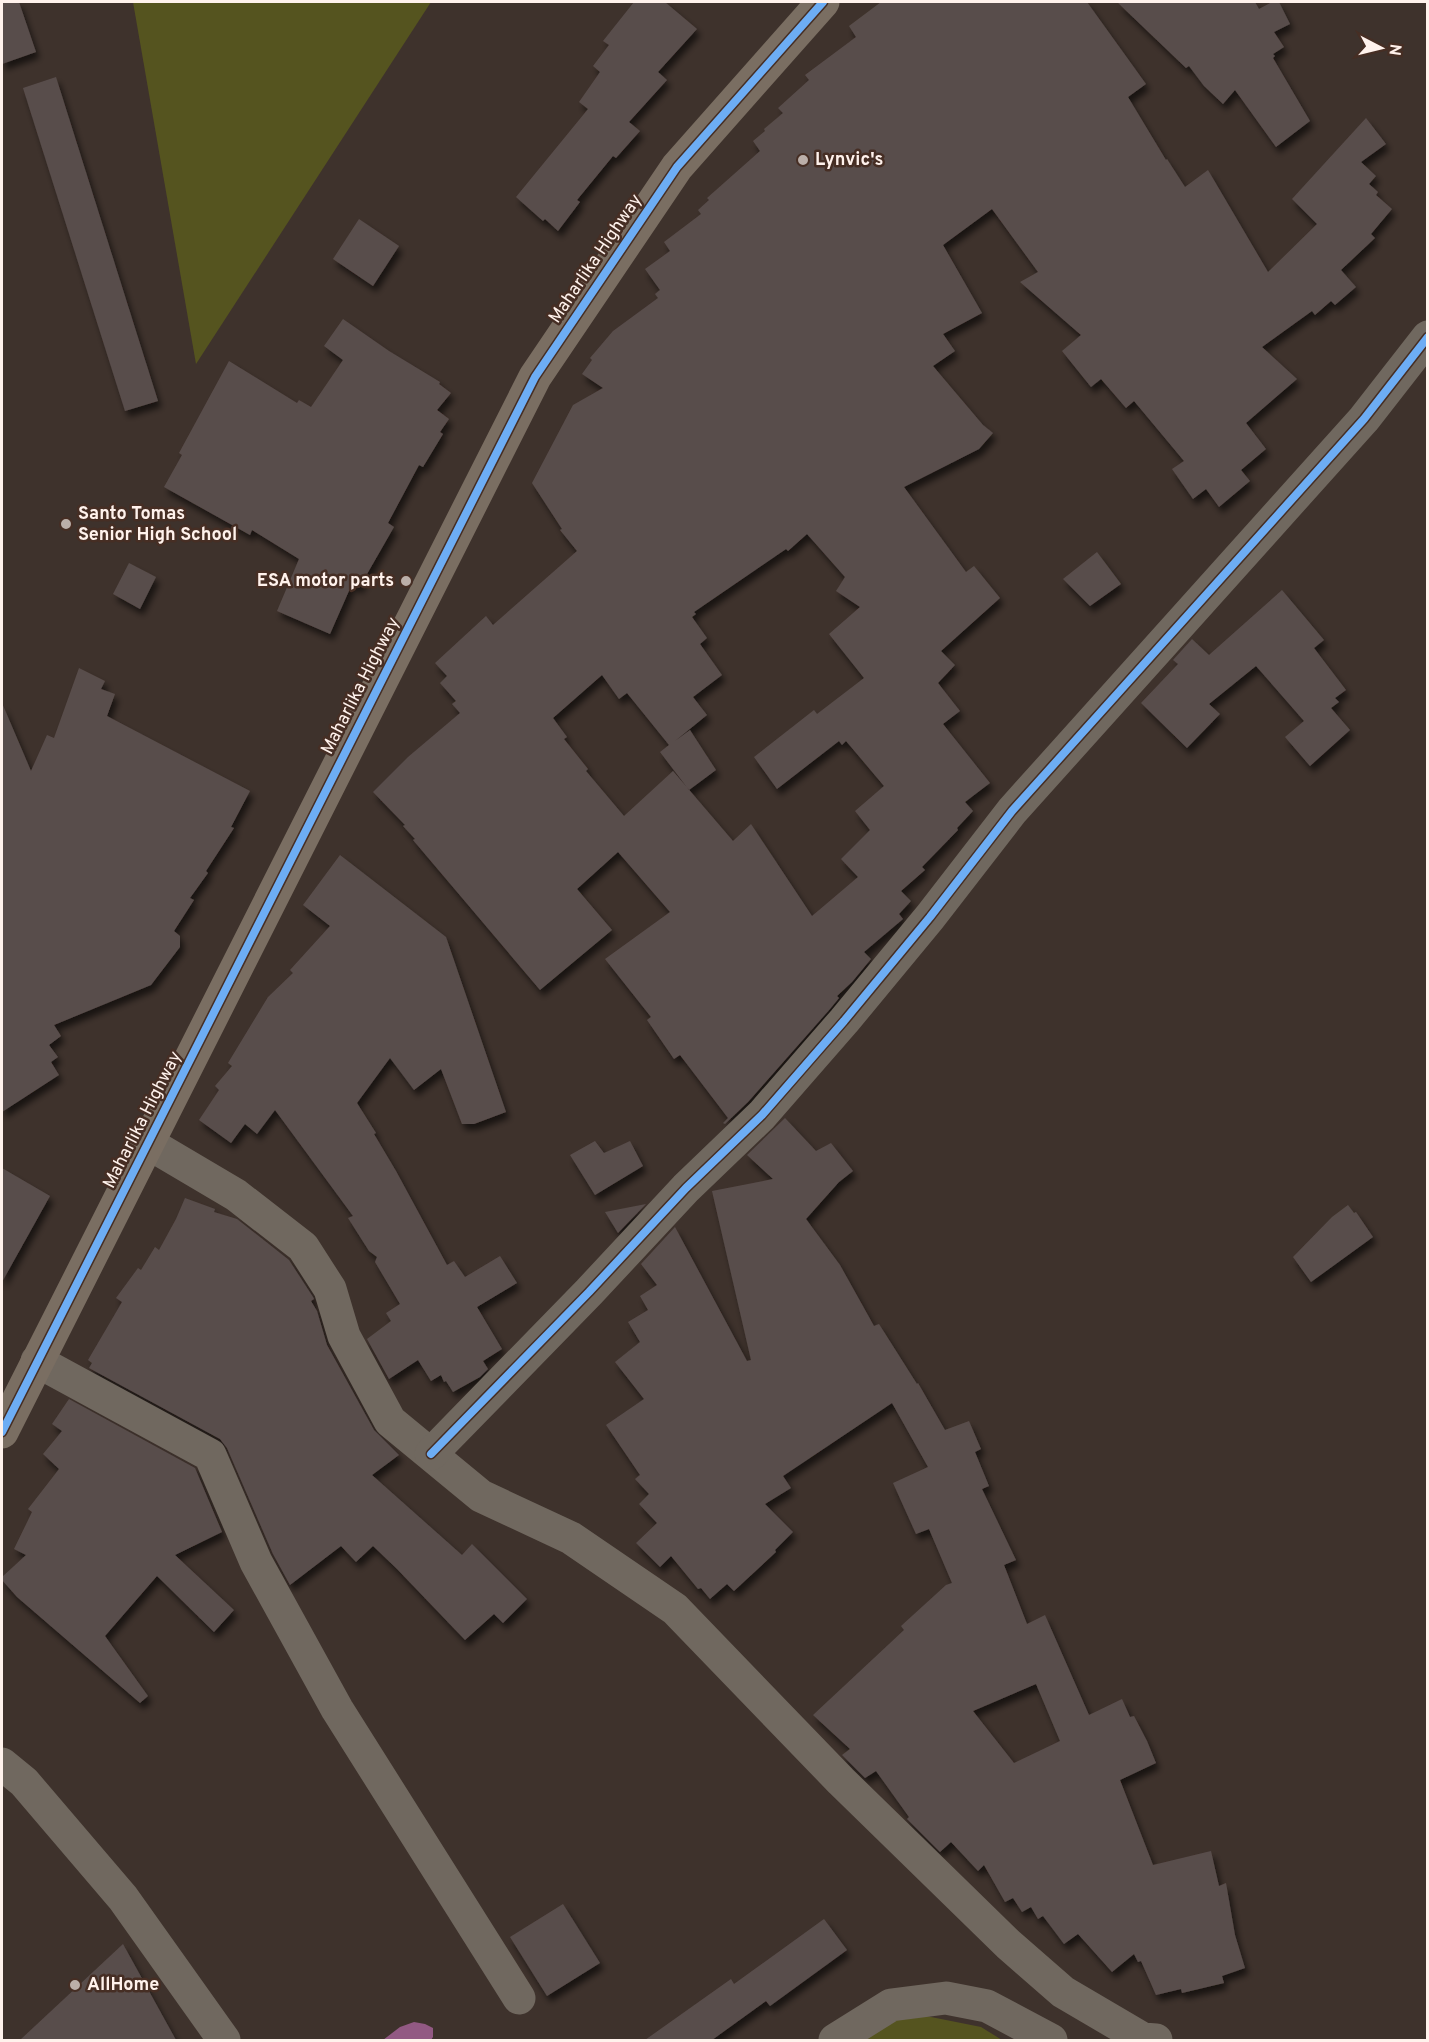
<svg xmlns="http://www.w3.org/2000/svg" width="1429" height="2042" viewBox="0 0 1429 2042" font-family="Overpass,sans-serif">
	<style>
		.green { fill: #55541f }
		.water { fill: #925983 }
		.building { fill: #594d4b; fill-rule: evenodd; filter: url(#shadow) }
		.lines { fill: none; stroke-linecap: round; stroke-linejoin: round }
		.street { stroke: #70685f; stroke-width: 33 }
		.highway { stroke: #7a6e62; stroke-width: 33 }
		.cycleway-casing { stroke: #462e24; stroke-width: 11 }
		.cycleway { stroke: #6dadf4; stroke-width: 8 }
		.poi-dot { fill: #bbafa9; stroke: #462e24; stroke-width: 2 }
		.labels { text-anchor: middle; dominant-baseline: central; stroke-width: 5; stroke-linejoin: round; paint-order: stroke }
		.poi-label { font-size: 18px; font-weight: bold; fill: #fff2ec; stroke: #462e24; text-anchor: start }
		.street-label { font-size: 18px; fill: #fff2ec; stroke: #462e24 }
	</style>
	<defs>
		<filter id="shadow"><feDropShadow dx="3.5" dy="6" stdDeviation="3" flood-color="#0009"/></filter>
	</defs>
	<rect width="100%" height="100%" fill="#3e322c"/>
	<g class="green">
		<polygon points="133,2 431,2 196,364"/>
		<polygon points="921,2015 981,2027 1002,2040 850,2040 887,2018"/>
	</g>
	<polygon class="water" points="414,2022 425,2024 433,2028 433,2037 431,2040 383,2040 400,2027"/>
	<g class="building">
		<polygon points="2,2 19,2 36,52 2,64"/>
		<polygon points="634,2 665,2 697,29 658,72 667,80 629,122 640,131 616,158 613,156 577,200 580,202 558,231 545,219 543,221 516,197 588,109 579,102 600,72 593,66 609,45 603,41"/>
		<path d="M881 2H1087L1146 84 1128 97 1166 160 1167 159 1185 187 1208 170 1268 272 1317 224 1292 199 1366 118 1386 144 1361 162 1376 176 1369 184 1378 192 1376 195 1392 209 1371 234 1375 238 1341 270 1356 287 1335 305 1331 301 1315 315 1312 311 1262 347 1297 379 1246 423 1266 449 1241 470 1250 481 1219 507 1206 489 1193 499 1172 469 1184 461 1134 401 1126 408 1101 379 1091 387 1062 351 1081 335 1020 282 1038 272 992 209 943 245 982 313 943 334 955 351 933 366 983 425 993 433 979 449 904 487 966 572 974 566 1000 598 941 651 955 665 938 683 960 711 943 724 990 783 965 802 973 811 957 828 958 830 922 867 925 870 901 891 911 901 899 914 903 919 864 952 871 959 852 982 837 996 839 998 830 1009 748 1102 725 1124 723 1123 728 1118 680 1055 674 1059 647 1020 651 1017 605 959 670 912 618 852 577 889 612 930 540 990 413 840 415 839 403 826 405 825 373 792 408 757 460 713 452 704 456 701 440 683 447 676 435 663 486 616 493 625 577 551 560 530 562 529 532 483 573 405 603 388 582 374 592 360 590 358 613 331 658 298 655 294 660 290 645 269 670 251 664 242 701 214 698 210 709 200 707 198 760 151 753 141 765 131 764 129 783 113 778 108 809 80 805 75 856 37 849 26ZM807 534 845 577 836 591 860 607 829 634 864 678 817 714 814 710 754 757 777 789 839 741 842 745 846 741 884 786 855 811 870 830 841 859 858 877 812 916 751 824 733 841 673 771 624 816 586 771 588 769 564 739 567 737 553 718 602 675 619 699 627 693 669 745 660 752 689 790 716 770 690 730 675 741 707 715 693 697 722 675 700 644 707 638 692 617 696 614 694 612 786 549 788 551Z"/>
		<polygon points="1117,2 1255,2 1259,9 1272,2 1279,2 1290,24 1274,32 1284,47 1273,54 1275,56 1273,58 1310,121 1276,147 1235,90 1223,104 1204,86 1189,66 1186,68"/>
		<polygon points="56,77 158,401 125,411 23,88"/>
		<polygon points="359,219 399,246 373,286 333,259"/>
		<polygon points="343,319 389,351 440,382 439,384 451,393 437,410 449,419 440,432 443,434 423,467 419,465 388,523 394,527 359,588 352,584 330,634 277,611 299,559 252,530 250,535 164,487 182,455 179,453 229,361 297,403 299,400 311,407 343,360 324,346"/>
		<polygon points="1097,552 1121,584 1090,606 1063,579"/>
		<polygon points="129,563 156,577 140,609 113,594"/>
		<polygon points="1282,590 1324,640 1314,648 1346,690 1335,698 1339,702 1331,708 1350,730 1310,766 1285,737 1304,721 1256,666 1209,704 1220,714 1187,748 1141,703 1178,664 1173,660 1192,639 1209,655"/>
		<polygon points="79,668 105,681 101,689 115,694 107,716 250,791 231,827 234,828 206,871 208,873 190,898 194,900 174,931 180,936 180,947 151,985 54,1025 61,1036 49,1045 58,1057 51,1062 59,1075 2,1112 2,703 31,771 47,735 54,738"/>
		<polygon points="340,855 446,937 506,1112 474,1124 462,1124 441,1069 414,1090 390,1058 357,1103 376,1133 374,1134 396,1171 447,1265 454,1261 465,1277 500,1256 517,1283 477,1307 502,1349 483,1361 488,1369 480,1377 453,1392 446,1381 444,1382 441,1375 431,1381 418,1360 389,1379 367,1339 391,1321 386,1313 400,1304 375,1262 377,1257 369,1251 348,1218 353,1216 275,1110 257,1134 245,1124 231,1143 199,1120 219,1090 215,1086 232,1066 228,1063 268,997 293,973 290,970 330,926 303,905"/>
		<path d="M785 1118 816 1151 831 1143 853 1171 839 1182 806 1219 840 1265 874 1326 879 1324 917 1384 918 1383 945 1430 969 1421 981 1449 975 1452 989 1486 982 1489 1016 1560 1004 1565 1027 1624 1045 1615 1089 1715 1122 1699 1130 1717 1134 1716 1147 1741 1156 1763 1120 1780 1153 1865 1211 1851 1219 1886 1226 1883 1235 1935 1245 1968 1222 1976 1224 1983 1182 1993 1181 1989 1156 1995 1141 1961 1138 1962 1134 1954 1112 1972 1078 1934 1064 1944 1043 1916 1038 1919 1031 1907 1022 1912 1013 1898 1005 1902 984 1865 978 1871 951 1842 940 1852 907 1819 909 1817 876 1771 865 1778 842 1755 850 1749 813 1715 904 1630 901 1626 946 1585 952 1583 929 1529 916 1534 893 1483 928 1467 892 1403 783 1476 791 1488 765 1504 793 1532 775 1550 776 1552 734 1591 727 1584 710 1599 701 1588 698 1589 671 1556 660 1567 636 1543 657 1523 639 1504 649 1494 635 1479 640 1475 606 1425 644 1399 615 1362 640 1342 628 1322 648 1310 640 1296 657 1285 641 1264 675 1227 747 1361 751 1360 712 1191 773 1179 747 1155ZM1036 1684 1060 1741 1014 1763 973 1711Z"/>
		<polygon points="595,1141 604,1153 630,1141 643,1166 595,1195 570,1155"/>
		<polygon points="2,1168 50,1196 2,1282"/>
		<polygon points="185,1198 215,1209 214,1212 237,1219 289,1260 313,1297 314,1299 311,1301 317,1311 327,1345 374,1430 399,1455 372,1475 462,1555 472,1544 527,1599 503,1623 494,1614 465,1640 397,1569 373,1546 356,1562 341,1546 290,1585 273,1554 227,1448 220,1439 89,1368 92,1363 88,1360 122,1302 116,1298 138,1268 141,1270 155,1247 159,1250 176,1219"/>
		<polygon points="646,1204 618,1233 605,1212"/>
		<polygon points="1348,1205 1354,1213 1356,1212 1373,1237 1311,1282 1293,1257 1332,1217"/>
		<polygon points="69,1399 195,1468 222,1532 175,1555 234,1610 214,1632 157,1576 105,1636 148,1696 140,1703 17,1597 2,1580 2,1577 26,1555 14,1549 32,1512 28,1509 59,1469 43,1454 62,1431 52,1424"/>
		<polygon points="563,1904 600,1963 547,1996 510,1937"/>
		<polygon points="824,1919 847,1950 770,2006 766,2001 712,2040 645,2040 731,1979 734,1984"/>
		<polygon points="123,1944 176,2040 20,2040"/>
	</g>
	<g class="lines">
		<g class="street">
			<polyline points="148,1143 236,1195 303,1247 330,1289 344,1336 390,1421 481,1496 571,1538 675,1609 841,1781 1008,1944 1063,1992 1143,2039 1156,2040"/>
			<polyline points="37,1361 210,1455 256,1562 337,1709 519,1998"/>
			<polyline points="431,1454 589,1292 686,1188 762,1115 844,1021 930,917 1012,811 1364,419 1428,337"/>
			<polyline points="2,1764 24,1782 123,1898 224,2040"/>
			<polyline points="835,2040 891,2005 946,1998 987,2006 1051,2040"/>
		</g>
		<polyline class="highway" points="2,1432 535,377 677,167 823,2"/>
		<defs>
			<g id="cycleway">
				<polyline points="2,1432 535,377 677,167 823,2"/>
				<polyline points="431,1454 589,1292 686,1188 762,1115 844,1021 930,917 1012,811 1364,419 1428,337"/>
			</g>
		</defs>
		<use href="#cycleway" class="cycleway-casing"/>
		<use href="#cycleway" class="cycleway"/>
	</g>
	<g class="poi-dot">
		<circle cx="803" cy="160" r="6"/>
		<circle cx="66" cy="524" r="6"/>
		<circle cx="406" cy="581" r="6"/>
		<circle cx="75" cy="1985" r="6"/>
	</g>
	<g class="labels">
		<g class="poi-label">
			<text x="815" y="160">Lynvic's</text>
			<text x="78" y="514">Santo Tomas<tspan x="78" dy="21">Senior High School</tspan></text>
			<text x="394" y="581" text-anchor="end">ESA motor parts</text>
			<text x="87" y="1985">AllHome</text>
		</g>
		<g class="street-label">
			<text transform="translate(596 259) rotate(-56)">Maharlika Highway</text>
			<text transform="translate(361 686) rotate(-63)">Maharlika Highway</text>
			<text transform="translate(143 1120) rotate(-63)">Maharlika Highway</text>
		</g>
	</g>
	<rect width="1429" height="2042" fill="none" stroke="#fff2ec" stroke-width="6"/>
	<g transform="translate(1381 48) rotate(97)" stroke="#462e24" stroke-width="4.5" paint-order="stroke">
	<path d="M0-4.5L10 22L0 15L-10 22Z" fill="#fff2ec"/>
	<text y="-9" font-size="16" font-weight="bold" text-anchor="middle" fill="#fff2ec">N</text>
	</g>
</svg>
